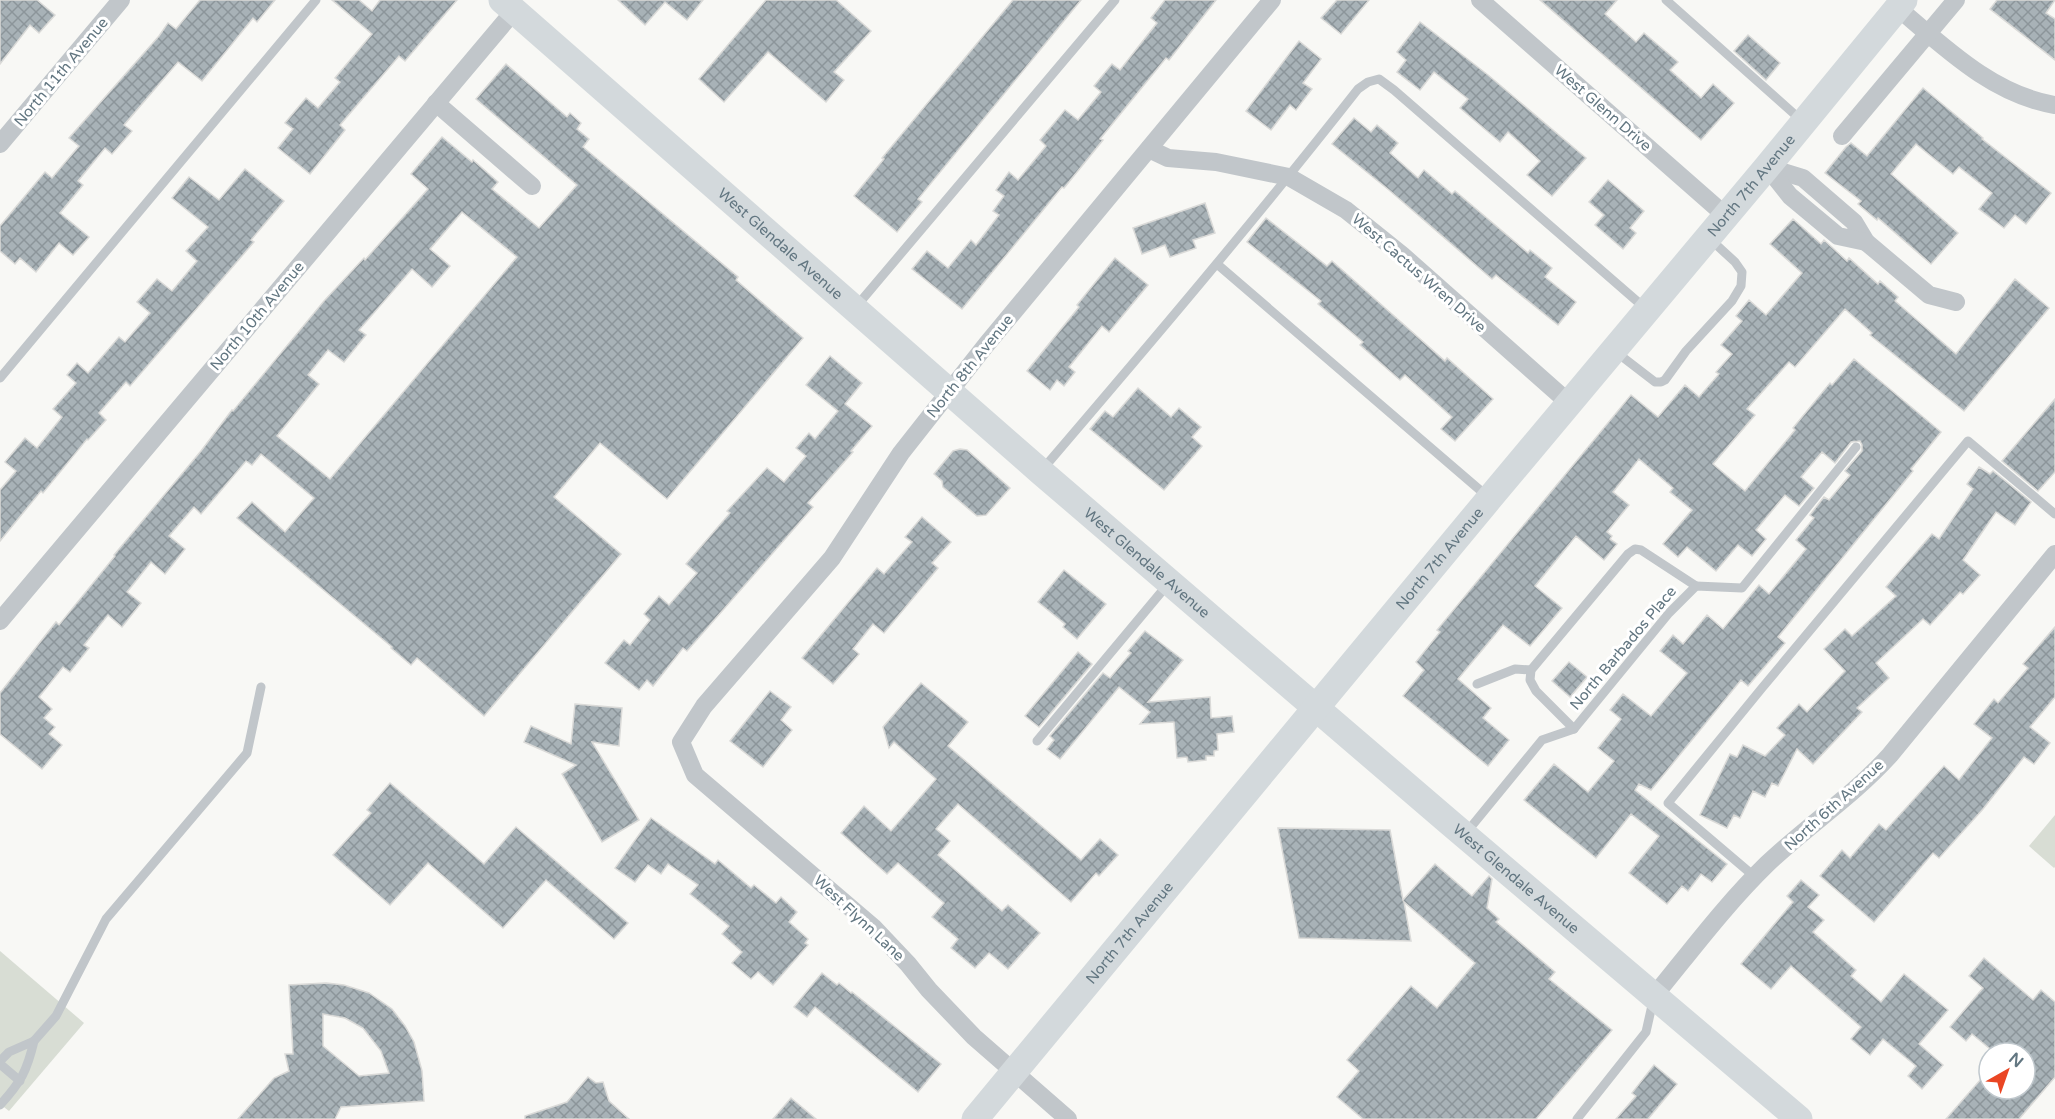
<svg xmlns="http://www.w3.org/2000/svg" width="2055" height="1119" viewBox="0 0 2055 1119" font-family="'Varela Round',sans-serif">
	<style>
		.pitch { fill: #d8ddd4 }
		.building { fill: url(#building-cross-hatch); stroke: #dadad8; stroke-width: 1.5; fill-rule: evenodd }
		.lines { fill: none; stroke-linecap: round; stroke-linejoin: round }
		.service { stroke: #c1c6ca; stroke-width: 9 }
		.minor { stroke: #c1c6ca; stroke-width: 18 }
		.secondary { stroke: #d3d9dc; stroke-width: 27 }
		.labels { text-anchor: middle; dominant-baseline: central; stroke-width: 6; stroke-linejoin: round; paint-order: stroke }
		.street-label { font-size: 15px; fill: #627681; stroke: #fff }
	</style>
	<defs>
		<pattern id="building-cross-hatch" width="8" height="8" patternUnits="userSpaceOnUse" patternTransform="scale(1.5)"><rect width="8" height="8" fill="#a8b2b7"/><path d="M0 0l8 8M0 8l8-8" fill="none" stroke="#8c959a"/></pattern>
	</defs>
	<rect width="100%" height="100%" fill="#f8f8f5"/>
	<g class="pitch">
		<polygon points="2055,815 2055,867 2054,868 2029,846"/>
		<polygon points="0,951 84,1023 9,1111 0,1104"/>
	</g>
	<g class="building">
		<polygon points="0,0 37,0 55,15 39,33 30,25 0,64"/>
		<polygon points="200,0 275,0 257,22 253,18 202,81 178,62 124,125 132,131 112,154 105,148 78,181 83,185 60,213 89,237 73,255 59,243 36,272 20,258 15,264 0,251 0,226 45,172 52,178 79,146 69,138 159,36 168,23 176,29"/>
		<polygon points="332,0 359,0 372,11 380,0 457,0 405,61 399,56 340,125 345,130 310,174 278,148 293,129 285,123 306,98 318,108 340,82 335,78 372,34"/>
		<polygon points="618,0 703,0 687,20 665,2 645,25"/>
		<polygon points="766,0 836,0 871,31 834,72 844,80 826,102 768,52 724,102 699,79"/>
		<polygon points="1013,0 1081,0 918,199 922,202 897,232 854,196 884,159 882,158"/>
		<polygon points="1165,0 1216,0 1169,60 1166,58 1100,139 1103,140 1064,188 1062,187 962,309 912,269 927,251 948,268 971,240 976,245 999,215 993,211 1004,196 996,190 1009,172 1018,180 1046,146 1040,140 1065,110 1078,120 1101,92 1094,86 1112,64 1120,70 1157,23 1151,18"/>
		<polygon points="1337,0 1369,0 1341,34 1321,18"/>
		<polygon points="1540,0 1617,0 1605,14 1636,42 1644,33 1678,62 1670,70 1701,98 1713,84 1734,103 1701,140"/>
		<polygon points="1997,0 2055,0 2046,13 2055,19 2055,60 1990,9"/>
		<polygon points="1420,22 1488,75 1586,158 1552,196 1527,175 1540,161 1508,132 1500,142 1460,108 1468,99 1434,72 1420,90 1397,72 1406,60 1397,52"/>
		<polygon points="1748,35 1780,63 1766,80 1734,51"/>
		<polygon points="1299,41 1321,59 1303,83 1312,89 1296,110 1290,105 1271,130 1246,111"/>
		<path d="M506 64 567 117 570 113 581 123 577 129 589 139 583 147 738 277 736 280 803 338 667 499 600 443 554 497 621 554 484 716 417 658 411 665 391 648 392 647 237 518 252 502 285 532 314 498 261 454 252 465 246 461 201 514 194 507 169 536 185 549 165 574 151 562 127 592 141 603 122 627 108 615 84 645 89 648 70 672 63 667 39 697 52 709 44 718 55 727 49 734 62 745 42 769 0 734V693L56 622 59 625 115 556 114 555 201 451 232 410 233 411 324 301 364 258 365 260 428 189 411 174 442 137 472 162 473 160 498 182 492 189 539 228 577 185 476 99ZM462 212 517 257 330 479 277 436 319 384 308 375 328 350 344 362 366 335 359 330 412 269 432 287 450 266 430 249Z"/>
		<polygon points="1923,88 1983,138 1982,139 2051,193 2026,224 2015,215 2004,228 1979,209 1992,193 1959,167 1953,174 1916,144 1891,174 1958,233 1931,264 1878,218 1877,220 1858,204 1861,201 1825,173 1846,147 1851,143 1867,156"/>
		<polygon points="1354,118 1371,132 1377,125 1398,143 1390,153 1418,178 1424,170 1452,194 1455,191 1528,253 1530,250 1552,268 1545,277 1576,302 1558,325 1496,275 1492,279 1389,190 1332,144"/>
		<polygon points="245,169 284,201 251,240 254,242 130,386 126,382 99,413 106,420 88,440 87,439 43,493 41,491 0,541 0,490 16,471 5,462 25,438 37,448 62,417 53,409 76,383 67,375 77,363 88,373 119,337 125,342 150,313 137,302 157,279 172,291 197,261 186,251 208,227 172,198 189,177 219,200"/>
		<polygon points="1608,180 1644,211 1630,228 1636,233 1623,249 1595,225 1604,215 1589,202"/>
		<polygon points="1205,203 1215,233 1193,240 1196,248 1170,257 1165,245 1142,254 1133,228"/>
		<polygon points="1266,218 1327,266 1332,261 1445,361 1447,358 1493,399 1455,441 1441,429 1452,417 1405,375 1400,380 1360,345 1363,342 1318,304 1321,301 1247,242"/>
		<polygon points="1793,219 1821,244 1824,240 1847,261 1849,258 1878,284 1880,281 1898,297 1895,301 1956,354 2015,279 2049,308 1964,411 1870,335 1872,333 1845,309 1795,367 1789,362 1747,409 1755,415 1713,464 1745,491 1795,430 1793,428 1830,383 1832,385 1854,359 1941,432 1911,469 1913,471 1778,637 1785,643 1748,686 1741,680 1651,790 1639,784 1635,790 1727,864 1712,882 1701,874 1688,891 1682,886 1667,904 1629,873 1659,836 1631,814 1596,858 1524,800 1554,764 1588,792 1614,761 1598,748 1621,719 1610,710 1623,694 1651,716 1687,673 1660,651 1673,635 1683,644 1707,615 1723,629 1759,585 1769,594 1806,549 1796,540 1814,518 1810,515 1824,497 1829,500 1850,475 1845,471 1862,451 1862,445 1860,441 1851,442 1835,463 1822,452 1801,477 1814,488 1799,506 1785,495 1756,530 1766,539 1752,556 1738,545 1716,571 1687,547 1678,557 1663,544 1692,510 1670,492 1673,488 1639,459 1613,492 1629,505 1607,532 1612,536 1610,539 1617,544 1604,560 1576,536 1535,586 1562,608 1530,646 1503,625 1458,679 1491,708 1483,718 1509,740 1488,766 1403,696 1424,670 1416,662 1440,632 1437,630 1631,395 1658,417 1685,385 1699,397 1719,374 1716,372 1732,354 1721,345 1742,321 1736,316 1749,300 1766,315 1802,273 1770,244"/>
		<polygon points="1115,258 1148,285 1109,332 1102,326 1069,367 1075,372 1064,386 1057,380 1050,390 1027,371 1079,307 1077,305"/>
		<polygon points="830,356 862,383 845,404 872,426 851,451 853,452 808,503 813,507 730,602 687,651 683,648 653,686 647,680 639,690 605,663 624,640 630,645 650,620 644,614 659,596 669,605 697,573 686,564 730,513 727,511 767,468 784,482 806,456 796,448 809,433 815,439 838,411 806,385"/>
		<polygon points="1138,388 1171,417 1179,408 1201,427 1192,437 1202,446 1164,490 1090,429 1105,411 1113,417"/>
		<polygon points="2055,399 2055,472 2038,491 2002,461"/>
		<polygon points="960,449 967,450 1010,488 986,515 977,516 943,487 942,481 934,474 953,451"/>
		<polygon points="1979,467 1990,474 1993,471 2031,502 2015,525 1996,512 1963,560 1980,575 1963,594 1960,592 1930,625 1923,619 1876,663 1889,678 1857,708 1862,712 1813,764 1797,749 1778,786 1772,783 1765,797 1753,791 1740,818 1734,815 1727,828 1700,815 1730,754 1737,757 1743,745 1765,756 1785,735 1777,728 1799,704 1807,712 1845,671 1824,649 1845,629 1852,636 1896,596 1886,587 1932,534 1939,539 1973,489 1967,484"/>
		<polygon points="922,517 951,542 932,563 938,568 884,633 873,624 853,649 859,654 833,684 802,658 877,568 884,574 912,542 905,537"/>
		<polygon points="1064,570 1106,604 1077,639 1063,627 1065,624 1038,602"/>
		<polygon points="2055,627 2055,697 2030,727 2050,743 2034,764 2024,757 1983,809 1939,858 1933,853 1874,922 1820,876 1842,850 1850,858 1879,824 1886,830 1944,766 1959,780 1992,738 1974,724 1994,699 1998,703 2028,668 2023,664"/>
		<polygon points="1145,631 1183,660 1148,702 1210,697 1211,718 1232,716 1234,732 1217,734 1218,750 1214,751 1214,756 1206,756 1206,760 1188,762 1187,757 1177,758 1174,722 1140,724 1150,712 1119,687 1060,759 1047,749 1054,740 1050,736 1103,673 1110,678 1131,653 1128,651"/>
		<polygon points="1078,652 1092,664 1039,727 1025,716"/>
		<polygon points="1569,662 1587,677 1570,697 1552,681"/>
		<polygon points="921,683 968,722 948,746 1081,860 1100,839 1118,855 1099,876 1096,873 1071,902 958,804 936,829 950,841 938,855 1002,911 1008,905 1040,933 1008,969 989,953 975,968 951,948 958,939 932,917 944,903 898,863 887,874 841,833 864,806 891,831 936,779 894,742 889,748 883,727"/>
		<polygon points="770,691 791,707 781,720 792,730 763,767 730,741"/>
		<polygon points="575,704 622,708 619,746 592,742 639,820 602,842 562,774 576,765 524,742 531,726 571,744"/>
		<polygon points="390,783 484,864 516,827 628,923 614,939 546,880 503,928 428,863 390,905 333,855 371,813 367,810"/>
		<polygon points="651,818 715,864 718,860 751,888 754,885 776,903 781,897 797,912 789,922 808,939 805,943 808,945 773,985 758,972 751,979 732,963 742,952 722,934 729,926 690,894 698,885 668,864 661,874 648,865 635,882 615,868"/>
		<polygon points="1278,828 1390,830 1403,900 1435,864 1472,896 1489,876 1492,879 1487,908 1499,919 1496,922 1555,972 1549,979 1612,1030 1536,1119 1363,1119 1337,1097 1359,1071 1347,1060 1411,986 1437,1008 1475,963 1404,902 1411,941 1299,938"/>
		<polygon points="1801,880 1819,895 1808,907 1824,920 1813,932 1856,970 1851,976 1881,1002 1904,974 1948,1010 1919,1044 1943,1065 1922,1089 1908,1076 1916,1066 1883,1039 1870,1055 1851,1039 1861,1027 1791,966 1771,989 1741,964 1793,902 1787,896"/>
		<polygon points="1984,958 2033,1000 2041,990 2055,1002 2055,1077 2019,1119 1946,1119 1989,1070 1989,1089 2025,1089 2025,1053 1995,1053 1972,1034 1966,1041 1950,1027 1983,988 1969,976"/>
		<polygon points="822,973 837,985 839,983 851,993 852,992 941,1064 918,1092 815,1007 807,1017 794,1007"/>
		<path d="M326 983 344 985 369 993 392 1009 405 1026 414 1042 422 1071 424 1101 341 1107 335 1119H238L274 1078 289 1071 285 1054H293L289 985ZM323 1014 345 1018 363 1028 381 1051 389 1073 359 1076 323 1046Z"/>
		<polygon points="1654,1065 1677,1084 1648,1119 1616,1119 1636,1096 1632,1093"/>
		<polygon points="588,1077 596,1083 603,1082 609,1101 629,1119 525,1119 525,1116 567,1102"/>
		<polygon points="791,1098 816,1119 773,1119"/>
	</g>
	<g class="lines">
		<g class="service">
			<polyline points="1666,0 1801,120"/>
			<polyline points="1217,264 1488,497"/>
			<polyline points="855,308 1115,0"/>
			<polyline points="1616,352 1655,382 1661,382 1665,380 1686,351 1732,301 1741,286 1742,272 1735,262 1710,239"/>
			<polyline points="0,378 316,0"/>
			<path d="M1042 470C1149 345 1256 219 1358 89L1368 82 1379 79 1394 90 1646 309"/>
			<polyline points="1477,684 1515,669 1531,670"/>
			<polyline points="1574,729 1536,691 1530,680 1531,670 1628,554 1635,549 1641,550 1696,586"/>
			<polyline points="1037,741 1168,584"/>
			<polyline points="1466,833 1542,740 1574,729 1669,613 1696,586 1742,588 1856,447"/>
			<polyline points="1755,877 1668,803 1762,688 1968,441 2055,514"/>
			<polyline points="34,1041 56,1016 106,919 247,753 261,687"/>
			<path d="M0 1061 9 1052 34 1041C27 1071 21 1082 0 1105"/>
			<polyline points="0,1064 20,1081"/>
			<polyline points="1577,1119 1646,1032 1653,1001"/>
		</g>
		<g class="minor">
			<polyline points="1480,0 1726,216"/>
			<path d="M1898 8C1944 47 1993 95 2055 105"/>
			<polyline points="436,103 532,186"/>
			<polyline points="1842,136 1956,0"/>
			<polyline points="0,144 121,0"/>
			<polyline points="1149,149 1168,158 1216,162 1289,177 1346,210 1402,255 1569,403"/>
			<polyline points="1767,167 1803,178 1854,222 1866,242 1929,295 1956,302"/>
			<polyline points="1767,167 1790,196 1838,236 1866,242"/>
			<polyline points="0,621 514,11"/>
			<path d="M1654 996C1691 951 1725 905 1767 864 1807 826 1853 796 1890 755L2055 554"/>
			<polyline points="1068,1119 974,1037 929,990 908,964 873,927 695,775 681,742 704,706 832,558 901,453 986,345 1272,0"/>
		</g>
		<g class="secondary">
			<path id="s1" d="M502 0 1041 472 1449 822 1799 1119"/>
			<path id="s2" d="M975 1119 1489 499 1767 167 1904 0"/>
		</g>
	</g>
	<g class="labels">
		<g class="street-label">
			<text transform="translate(61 72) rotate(-50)">North 11th Avenue</text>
			<text transform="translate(1603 108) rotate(41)">West Glenn Drive</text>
			<text stroke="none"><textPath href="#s2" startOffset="1214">North 7th Avenue</textPath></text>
			<text stroke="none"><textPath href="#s1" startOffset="370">West Glendale Avenue</textPath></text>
			<text transform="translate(1419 273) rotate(41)">West Cactus Wren Drive</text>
			<text transform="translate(257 316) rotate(-50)">North 10th Avenue</text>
			<text transform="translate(970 366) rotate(-51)">North 8th Avenue</text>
			<text stroke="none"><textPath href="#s2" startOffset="728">North 7th Avenue</textPath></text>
			<text stroke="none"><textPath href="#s1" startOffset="856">West Glendale Avenue</textPath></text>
			<text transform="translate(1623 648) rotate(-50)">North Barbados Place</text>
			<text transform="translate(1834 805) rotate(-42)">North 6th Avenue</text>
			<text stroke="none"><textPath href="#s1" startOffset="1342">West Glendale Avenue</textPath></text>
			<text transform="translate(859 918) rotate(43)">West Flynn Lane</text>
			<text stroke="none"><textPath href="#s2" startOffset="242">North 7th Avenue</textPath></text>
		</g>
	</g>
	<g transform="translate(2007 1071) rotate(40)"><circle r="28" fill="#ffffff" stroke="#c0c8cd" stroke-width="1.5"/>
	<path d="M0-4.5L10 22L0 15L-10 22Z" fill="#ea4624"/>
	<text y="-9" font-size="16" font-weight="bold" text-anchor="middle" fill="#627681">N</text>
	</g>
</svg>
